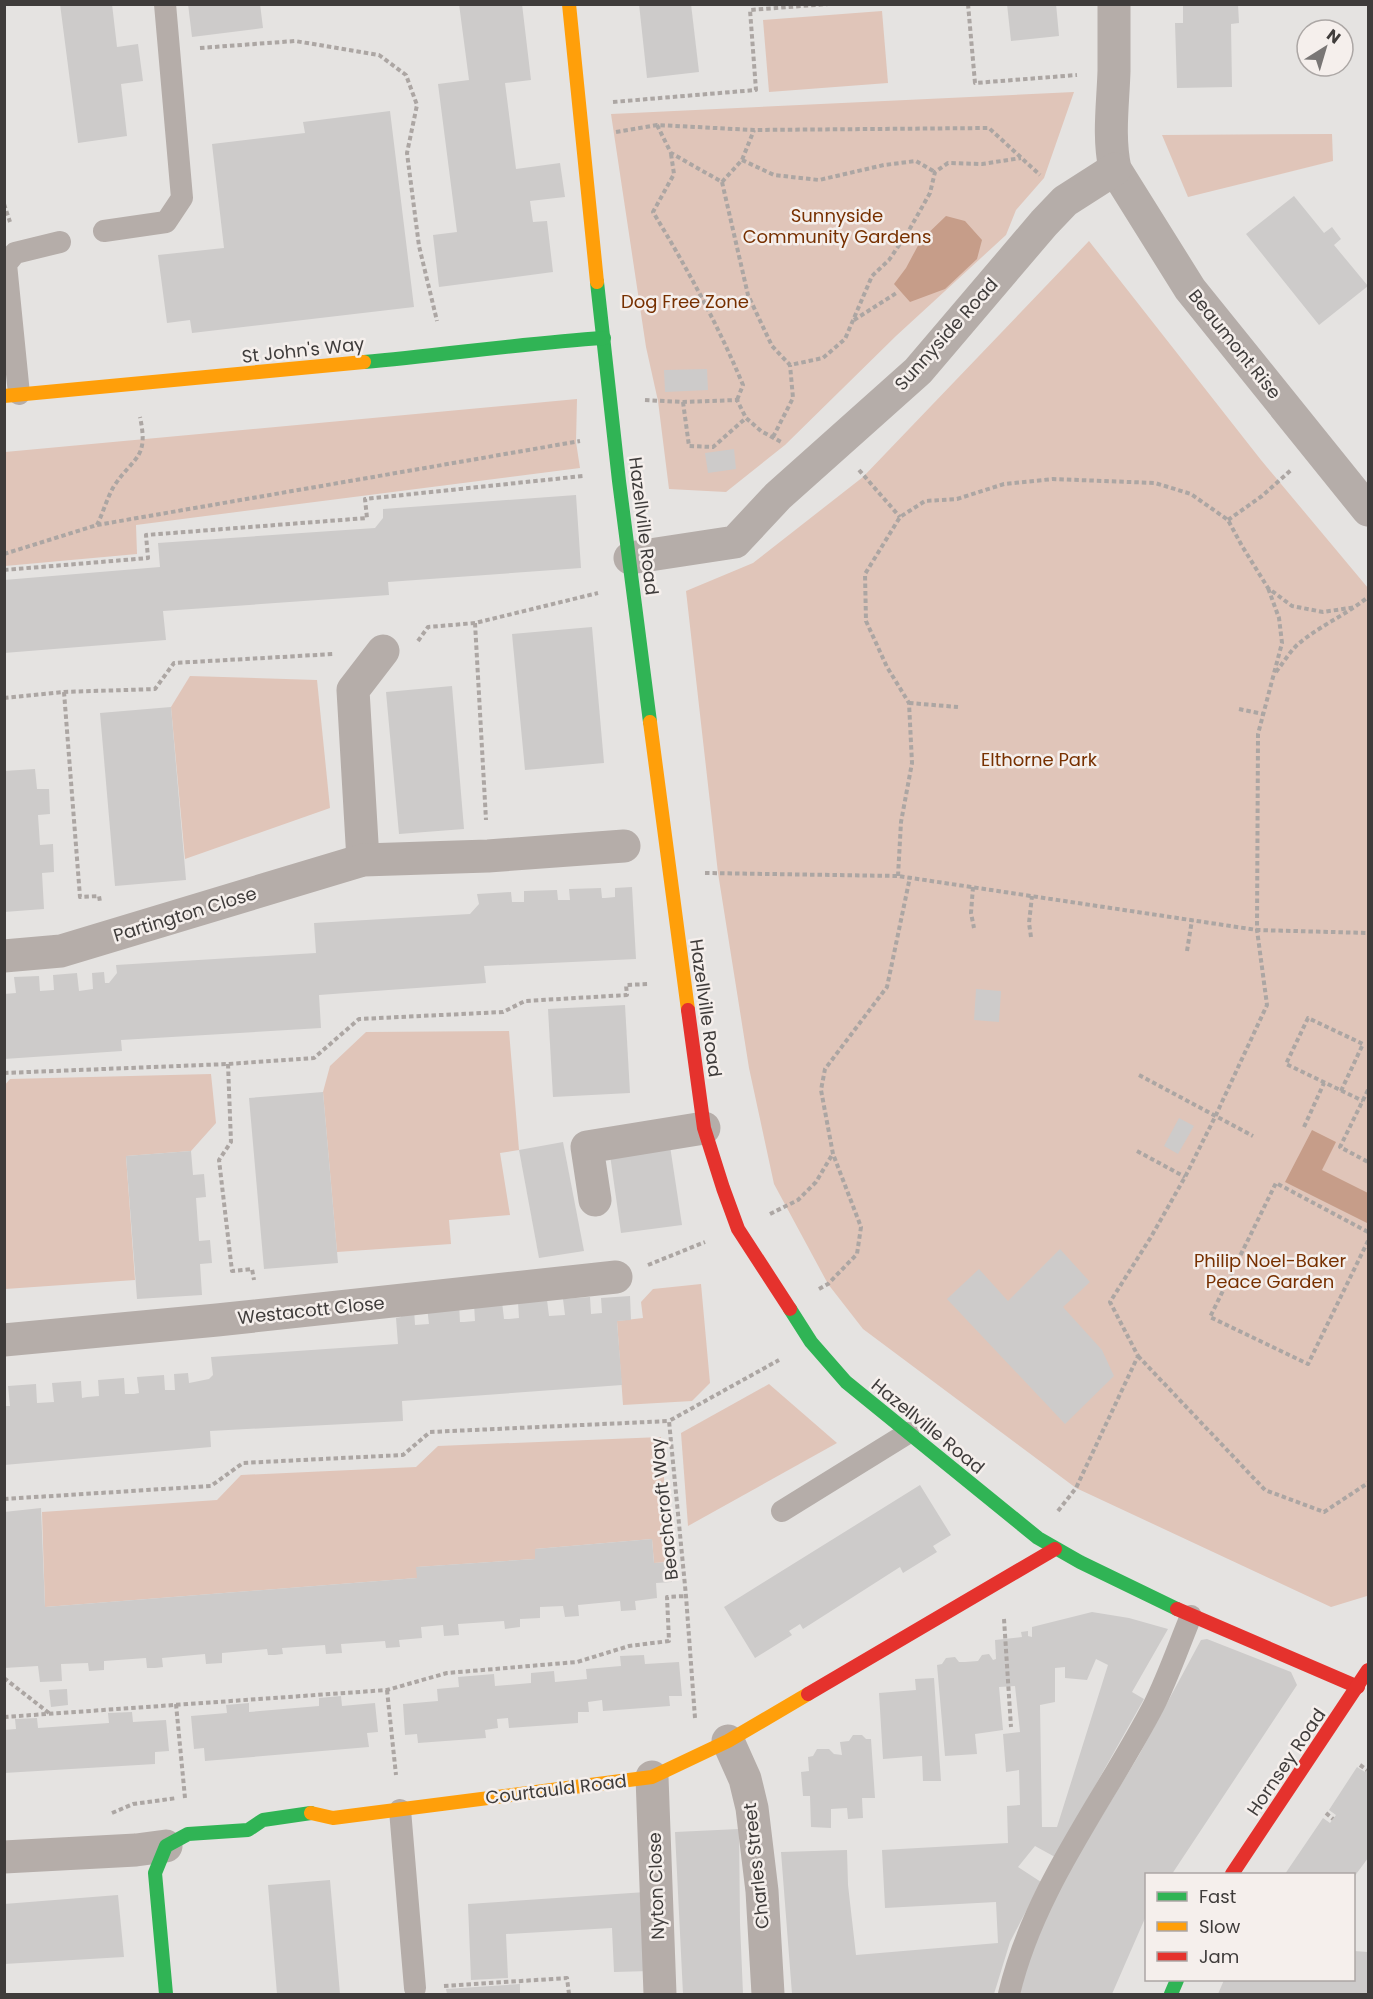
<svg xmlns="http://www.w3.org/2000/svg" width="1373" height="1999" viewBox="0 0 1373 1999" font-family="Poppins,sans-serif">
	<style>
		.green { fill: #e0c5b9 }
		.water { fill: #c69d89 }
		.building { fill: #cdcbca; fill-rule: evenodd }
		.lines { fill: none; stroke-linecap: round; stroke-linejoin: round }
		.path { stroke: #aca6a3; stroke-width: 4; stroke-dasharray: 4.5 3; stroke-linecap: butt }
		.lane { stroke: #b5ada9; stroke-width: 22 }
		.street { stroke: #b5ada9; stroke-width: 33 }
		.fast { stroke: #30b455; stroke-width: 14 }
		.slow { stroke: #ff9f0a; stroke-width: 14 }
		.jam { stroke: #e5322d; stroke-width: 14 }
		.labels { text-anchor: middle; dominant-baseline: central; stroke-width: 5; stroke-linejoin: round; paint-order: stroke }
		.park-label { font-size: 18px; fill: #773000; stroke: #f5efec }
		.street-label { font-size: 18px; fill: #3f3c3b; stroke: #f5efec }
	</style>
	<rect width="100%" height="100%" fill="#e5e3e1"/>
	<g class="green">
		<polygon points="882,11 888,83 769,92 763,20"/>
		<polygon points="1074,92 1044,178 1016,210 1006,235 896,336 785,445 726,492 669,489 658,401 646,347 611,114"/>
		<polygon points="1332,134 1333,161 1188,197 1162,135"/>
		<polygon points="1089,241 1261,460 1368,588 1368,1593 1367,1596 1331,1607 1076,1488 863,1329 828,1284 774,1184 749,1068 718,873 686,591 753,563 863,477"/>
		<polygon points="577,399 576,442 580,468 136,525 137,554 5,566 5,452"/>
		<polygon points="190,676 317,680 330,808 185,859 171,707"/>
		<polygon points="509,1031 519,1150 500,1153 510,1215 449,1220 451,1244 337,1252 323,1092 330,1066 366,1032"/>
		<polygon points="211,1074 216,1123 191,1151 126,1156 135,1280 5,1289 4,1086 10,1079"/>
		<polygon points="701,1284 710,1383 692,1401 623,1405 617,1321 643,1318 641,1302 653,1289"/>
		<polygon points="769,1384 837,1443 688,1526 681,1433"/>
		<polygon points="661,1437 670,1562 654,1563 652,1539 535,1549 535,1559 417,1567 417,1578 45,1607 42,1512 217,1500 241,1475 416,1467 438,1446"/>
	</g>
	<g class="water">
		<polygon points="946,216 965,221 982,240 977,259 945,289 910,302 894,284 906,268 921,240"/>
		<polygon points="1312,1130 1336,1142 1322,1170 1368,1193 1368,1220 1367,1223 1285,1182"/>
	</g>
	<g class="building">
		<polygon points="60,4 112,4 117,47 138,44 143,81 121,84 127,136 78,143"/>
		<polygon points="188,4 260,4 263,28 192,37"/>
		<polygon points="459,4 522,4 531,80 505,83 516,169 560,163 565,197 530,201 533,222 547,221 553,272 439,287 433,235 457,232 438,84 469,80"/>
		<polygon points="639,4 691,4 699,72 647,78"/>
		<polygon points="1007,4 1056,4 1059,36 1011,41"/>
		<polygon points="1183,4 1238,4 1239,23 1231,24 1232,87 1177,88 1175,23 1183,23"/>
		<polygon points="390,111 414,307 192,333 190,320 167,323 158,255 224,248 212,144 305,133 303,122"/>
		<polygon points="1294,196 1324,233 1332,227 1341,239 1334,245 1368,286 1319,325 1246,234"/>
		<polygon points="707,369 708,390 665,392 664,370"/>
		<polygon points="734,449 736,469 708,473 705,453"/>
		<polygon points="576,495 581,568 388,582 389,595 163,611 166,640 4,653 4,580 160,567 158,543 375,528 383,518 383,509"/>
		<polygon points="592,627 604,763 525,770 512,634"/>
		<polygon points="452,686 464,829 399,834 386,692"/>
		<polygon points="171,707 186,880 115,886 100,713"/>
		<polygon points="35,769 37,789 49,789 50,814 38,815 40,845 53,844 54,872 42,873 44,909 4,912 4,771"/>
		<polygon points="632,887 636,959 484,966 486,983 319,995 321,1028 121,1040 122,1051 4,1059 4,994 16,993 14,977 39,976 40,991 54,990 53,975 77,973 79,991 93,989 92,973 104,972 105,983 109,983 117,973 116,965 316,953 314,923 470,914 479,904 477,894 511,892 512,902 524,902 524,891 557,890 558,900 570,900 569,889 601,888 602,898 605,898 615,897 615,888"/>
		<polygon points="976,989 1001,991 999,1022 974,1020"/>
		<polygon points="625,1005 630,1093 553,1097 548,1009"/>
		<polygon points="323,1092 338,1263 264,1269 249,1098"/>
		<polygon points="1179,1118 1194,1126 1178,1154 1164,1146"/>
		<polygon points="563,1142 584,1251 539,1258 519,1150"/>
		<polygon points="670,1146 682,1225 621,1233 610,1155"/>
		<polygon points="191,1151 193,1175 204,1174 206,1197 196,1198 199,1241 210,1240 212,1263 200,1264 202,1295 137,1299 126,1156"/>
		<polygon points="1060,1249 1090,1282 1063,1307 1102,1350 1114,1376 1065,1424 947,1299 979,1269 1008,1301"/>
		<polygon points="630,1296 631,1320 617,1321 622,1385 402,1401 403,1421 210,1431 211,1447 4,1465 4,1406 10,1406 8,1386 36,1384 37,1403 54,1402 52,1383 81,1381 82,1398 87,1397 99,1396 98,1380 124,1378 125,1394 134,1394 139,1393 137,1377 164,1375 165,1390 175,1390 174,1374 188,1373 189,1383 209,1379 213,1375 211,1357 398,1344 396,1318 401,1317 400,1309 414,1308 415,1325 429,1324 427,1307 459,1304 460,1322 464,1322 475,1321 474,1304 502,1302 504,1319 509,1319 519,1318 518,1302 547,1300 549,1316 565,1315 563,1299 590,1297 591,1314 602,1313 601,1298"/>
		<polygon points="920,1485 951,1535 933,1546 937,1552 903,1573 900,1567 803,1629 800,1624 789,1631 792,1635 755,1658 724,1607"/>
		<polygon points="41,1508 45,1607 417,1578 416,1567 535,1559 535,1549 652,1539 654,1563 670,1562 672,1582 656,1583 657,1598 635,1601 636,1610 621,1611 620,1601 578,1605 579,1616 565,1617 563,1606 540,1607 540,1618 520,1619 520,1627 505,1629 504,1621 458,1624 459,1635 444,1636 443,1625 421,1627 422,1638 399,1640 400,1647 386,1648 385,1641 341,1644 342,1653 326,1654 325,1645 282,1648 283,1654 275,1655 268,1655 267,1649 222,1653 222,1663 206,1664 205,1654 162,1658 163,1667 155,1668 147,1668 146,1658 104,1661 104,1670 89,1671 88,1663 61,1664 62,1681 40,1682 38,1666 4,1668 4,1512"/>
		<path d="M1092 1612 1129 1618 1168 1629 1132 1692 1144 1699 1055 1857 1035 1846 1018 1867 1041 1882 1010 1942 994 1994H792L781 1852 847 1850 848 1885 856 1955 998 1943 996 1902 885 1908 882 1850 1008 1843 1007 1806 1020 1805 1019 1770 1006 1772 1003 1734 1020 1732 1015 1686 999 1687 1003 1730 975 1734 977 1754 945 1756 937 1665 942 1664 946 1658 955 1657 959 1662H965L978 1661 982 1655 989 1654 993 1660 996 1659 995 1640 1022 1637 1021 1632 1028 1631V1636L1032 1637V1627ZM1096 1659 1108 1665 1057 1827H1042L1040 1705 1055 1702V1668L1065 1667V1678L1087 1680Z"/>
		<polygon points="1207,1639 1291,1672 1297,1685 1172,1874 1146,1875 1146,1916 1112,1994 1015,1994 1051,1900 1139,1755 1201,1640"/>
		<polygon points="644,1655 645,1664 679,1662 682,1696 669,1696 670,1706 603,1711 602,1700 588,1702 589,1712 578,1712 578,1723 509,1728 508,1718 497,1719 498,1728 485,1730 486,1738 418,1743 417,1734 405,1735 403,1704 438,1701 437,1689 459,1687 458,1677 494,1674 495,1686 531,1683 531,1673 554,1671 555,1682 587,1679 586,1669 621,1666 620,1656"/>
		<polygon points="934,1678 941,1781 923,1781 922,1756 883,1759 879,1693 916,1690 915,1679"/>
		<polygon points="67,1689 68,1705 51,1707 49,1690"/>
		<polygon points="341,1696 342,1706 375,1703 378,1732 367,1733 369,1747 205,1761 204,1748 194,1749 191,1716 227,1713 226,1705 249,1703 249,1712 319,1706 319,1698"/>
		<polygon points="132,1712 133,1722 166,1720 169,1751 155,1752 155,1764 4,1773 4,1730 16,1729 15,1719 37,1718 38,1728 109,1723 108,1713"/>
		<polygon points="853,1735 862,1735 866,1739 871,1739 875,1798 862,1798 863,1818 848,1819 847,1808 831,1809 831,1828 811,1827 810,1796 803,1796 801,1772 809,1771 808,1757 813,1756 817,1749 829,1749 834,1754 842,1755 840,1742 849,1741"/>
		<polygon points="1357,1767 1365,1772 1368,1767 1368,1858 1354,1877 1354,1874 1285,1874 1323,1818 1330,1823 1336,1815 1329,1810"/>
		<polygon points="739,1829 740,1923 743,1994 683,1994 675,1832"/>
		<polygon points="330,1880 340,1994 277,1994 268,1885"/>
		<polygon points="646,1892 650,1971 614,1972 612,1928 506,1934 508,1978 471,1980 468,1904"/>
		<polygon points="118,1895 124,1957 4,1964 4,1904"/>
		<polygon points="1354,1951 1368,1952 1368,1994 1218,1994 1224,1980 1353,1980"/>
		<polygon points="520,1984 520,1994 447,1994 446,1989"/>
	</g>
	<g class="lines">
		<g class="path">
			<polyline points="968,4 975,83 1077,75"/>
			<polyline points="200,48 295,41 379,55 406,75 417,105 407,153 419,246 437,321"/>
			<polyline points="613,102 756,90 750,10 828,4"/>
			<polyline points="657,125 671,153 722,182 748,295 772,346 790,365 823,358 845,339 872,276 889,260 908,232 930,193 935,172 948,163 982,164 1021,158"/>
			<polyline points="616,132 657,125 754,130 989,128 1040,175"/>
			<path d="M671 154 674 174 653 212C687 268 718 325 743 385L737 400"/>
			<polyline points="742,160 774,175 819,180 884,165 916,161 935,172"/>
			<polyline points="722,182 742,160 754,130"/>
			<polyline points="4,204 10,222"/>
			<polyline points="854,320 898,292"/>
			<polyline points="645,400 683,402 737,400 746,418 761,431 783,443"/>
			<polyline points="683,402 689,446 713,447 746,418"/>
			<polyline points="773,437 793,398 790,365"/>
			<polyline points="859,470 900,517"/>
			<polyline points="1228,520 1262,496 1291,470"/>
			<path d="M97 525C103 513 107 498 114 486 134 456 149 459 140 417"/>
			<polyline points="4,554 97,525 580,441"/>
			<polyline points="4,570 148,558 146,535 367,518 365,499 583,476"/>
			<polyline points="475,623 486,820"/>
			<polyline points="418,641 428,627 475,623 598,593"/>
			<path d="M1276 672C1283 663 1289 653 1297 645 1319 626 1346 615 1368 597"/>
			<polyline points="64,692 80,897 99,896 100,902"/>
			<polyline points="4,698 64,692 155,689 174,663 334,654"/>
			<polyline points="909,703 958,707"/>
			<polyline points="1239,709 1263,714"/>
			<polyline points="705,873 898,876 1257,930 1368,933"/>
			<polyline points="898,876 901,822 912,763 909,703 887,667 866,621 865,574 900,517 925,501 957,499 1004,484 1053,479 1155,483 1191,494 1228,520 1242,546 1268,588 1292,606 1323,612 1356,607"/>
			<polyline points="973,887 971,913 974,928"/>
			<polyline points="1031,937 1029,923 1032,896"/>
			<polyline points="1187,951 1192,920"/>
			<polyline points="228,1064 231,1142 219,1160 232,1271 252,1269 254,1280"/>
			<polyline points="4,1073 228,1064 314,1058 359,1019 503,1012 525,1001 627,995 626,985 650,984"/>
			<polyline points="1139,1075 1253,1136"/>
			<polyline points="1368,1090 1340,1147 1368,1162"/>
			<polyline points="1341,1091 1363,1044 1308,1018 1286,1064 1363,1101"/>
			<polyline points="1304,1127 1324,1083"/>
			<polyline points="1137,1151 1185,1177"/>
			<polyline points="770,1214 798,1200 816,1182 832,1155"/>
			<polyline points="1368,1232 1276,1183 1210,1317 1308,1364 1368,1241"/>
			<polyline points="648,1265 705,1242"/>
			<polyline points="819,1289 828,1284 857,1254 861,1227 833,1154 821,1090 825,1069 887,987 910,877"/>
			<polyline points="1138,1356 1265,1490 1324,1512 1368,1483"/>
			<polyline points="4,1499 211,1486 243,1463 403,1455 430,1432 669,1421"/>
			<polyline points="1058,1511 1076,1488 1138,1356 1110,1302 1151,1237 1185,1177 1215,1117 1267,1005 1257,930 1258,734 1282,643 1279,618 1268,588"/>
			<polyline points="1004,1619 1011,1727"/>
			<polyline points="4,1678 49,1713"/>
			<polyline points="387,1690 396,1775"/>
			<polyline points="176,1704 185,1798"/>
			<polyline points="4,1717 387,1690 447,1673 577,1662 629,1646 669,1641 667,1597 686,1596"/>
			<polyline points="695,1718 686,1596 669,1421 779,1360"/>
			<polyline points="1360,1765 1367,1770"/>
			<polyline points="112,1813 133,1804 177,1798"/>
			<polyline points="1326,1813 1333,1819"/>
			<polyline points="444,1986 567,1978 569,1994"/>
		</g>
		<g class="lane">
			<polyline points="104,231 166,222 182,198 165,4"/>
			<polyline points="19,394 6,264 15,253 60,242"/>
			<polyline points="782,1511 908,1433"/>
			<polyline points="400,1810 415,1988"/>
			<path d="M1009 1994C1034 1888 1104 1801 1154 1705 1168 1677 1179 1645 1191 1616"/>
		</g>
		<g class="street">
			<path d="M1114 4C1114 27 1114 49 1114 71 1113 104 1108 136 1115 169L1190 289 1368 510"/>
			<polyline points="630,558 735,542 778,496 918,371 1044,223 1065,201 1115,169"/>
			<polyline points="363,860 353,690 383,651"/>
			<polyline points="4,956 61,951 363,860 488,856 624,846"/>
			<polyline points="595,1200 587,1147 704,1128"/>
			<polyline points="4,1340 217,1320 616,1277"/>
			<polyline points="728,1741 745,1779 752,1808 762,1891 768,1994"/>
			<polyline points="652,1777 660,1994"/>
			<polyline points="4,1857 136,1850 166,1846"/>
		</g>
		<g class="fast">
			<polyline points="597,282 619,481 650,722"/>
			<path d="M364 362C444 355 524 343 604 338"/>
			<polyline points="790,1309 811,1342 846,1382 1038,1538 1080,1562 1177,1609"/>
			<polyline points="166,1994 155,1873 166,1846 188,1834 248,1830 263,1820 311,1813"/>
			<polyline points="1171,1994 1177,1980"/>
		</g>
		<g class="slow">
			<polyline points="569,4 597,282"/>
			<polyline points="4,396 364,362"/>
			<polyline points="650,722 688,1010"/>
			<polyline points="311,1813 333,1818 652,1777 728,1741 808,1694"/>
		</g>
		<g class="jam">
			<polyline points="688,1010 704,1128 723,1188 738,1229 790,1309"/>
			<polyline points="1177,1609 1358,1687"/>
			<polyline points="808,1694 1055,1549"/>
			<polyline points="1232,1874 1368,1670"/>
		</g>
	</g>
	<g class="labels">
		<g class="park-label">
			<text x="837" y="215">Sunnyside<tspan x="837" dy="21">Community Gardens</tspan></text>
			<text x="685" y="301">Dog Free Zone</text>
			<text x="1039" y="759">Elthorne Park</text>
			<text x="1270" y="1260">Philip Noel-Baker<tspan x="1270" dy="21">Peace Garden</tspan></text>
		</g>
		<g class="street-label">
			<text transform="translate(946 334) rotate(-48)">Sunnyside Road</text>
			<text transform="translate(1235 344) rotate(51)">Beaumont Rise</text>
			<text transform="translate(303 350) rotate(-6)">St John's Way</text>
			<text transform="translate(644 526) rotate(83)">Hazellville Road</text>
			<text transform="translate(185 914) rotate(-17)">Partington Close</text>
			<text transform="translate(706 1008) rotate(82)">Hazellville Road</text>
			<text transform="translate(311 1310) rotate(-6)">Westacott Close</text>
			<text transform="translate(928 1426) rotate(39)">Hazellville Road</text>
			<text transform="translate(664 1509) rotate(-96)">Beachcroft Way</text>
			<text transform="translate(1286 1762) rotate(-56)">Hornsey Road</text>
			<text transform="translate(556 1789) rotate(-7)">Courtauld Road</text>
			<text transform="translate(756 1866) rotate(-96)">Charles Street</text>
			<text transform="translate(656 1886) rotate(-92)">Nyton Close</text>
		</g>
	</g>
	<rect width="1373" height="1999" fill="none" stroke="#3f3c3b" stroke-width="12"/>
	<rect x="1145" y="1873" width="210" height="108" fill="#f5efec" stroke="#aca7a5" stroke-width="1.5"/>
	<rect x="1157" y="1892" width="30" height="9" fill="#30b455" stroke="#aca7a5" stroke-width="1.5"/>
	<text x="1199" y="1903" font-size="18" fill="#3f3c3b">Fast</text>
	<rect x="1157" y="1922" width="30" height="9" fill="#ff9f0a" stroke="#aca7a5" stroke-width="1.5"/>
	<text x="1199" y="1933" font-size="18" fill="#3f3c3b">Slow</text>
	<rect x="1157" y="1952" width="30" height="9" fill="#e5322d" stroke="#aca7a5" stroke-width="1.5"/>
	<text x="1199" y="1963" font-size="18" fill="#3f3c3b">Jam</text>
	<g transform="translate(1325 48) rotate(37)"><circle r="28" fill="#f5efec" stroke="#aca7a5" stroke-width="1.5"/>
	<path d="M0-4.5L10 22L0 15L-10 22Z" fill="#797675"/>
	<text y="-9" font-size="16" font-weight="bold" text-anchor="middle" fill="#3f3c3b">N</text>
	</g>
</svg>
